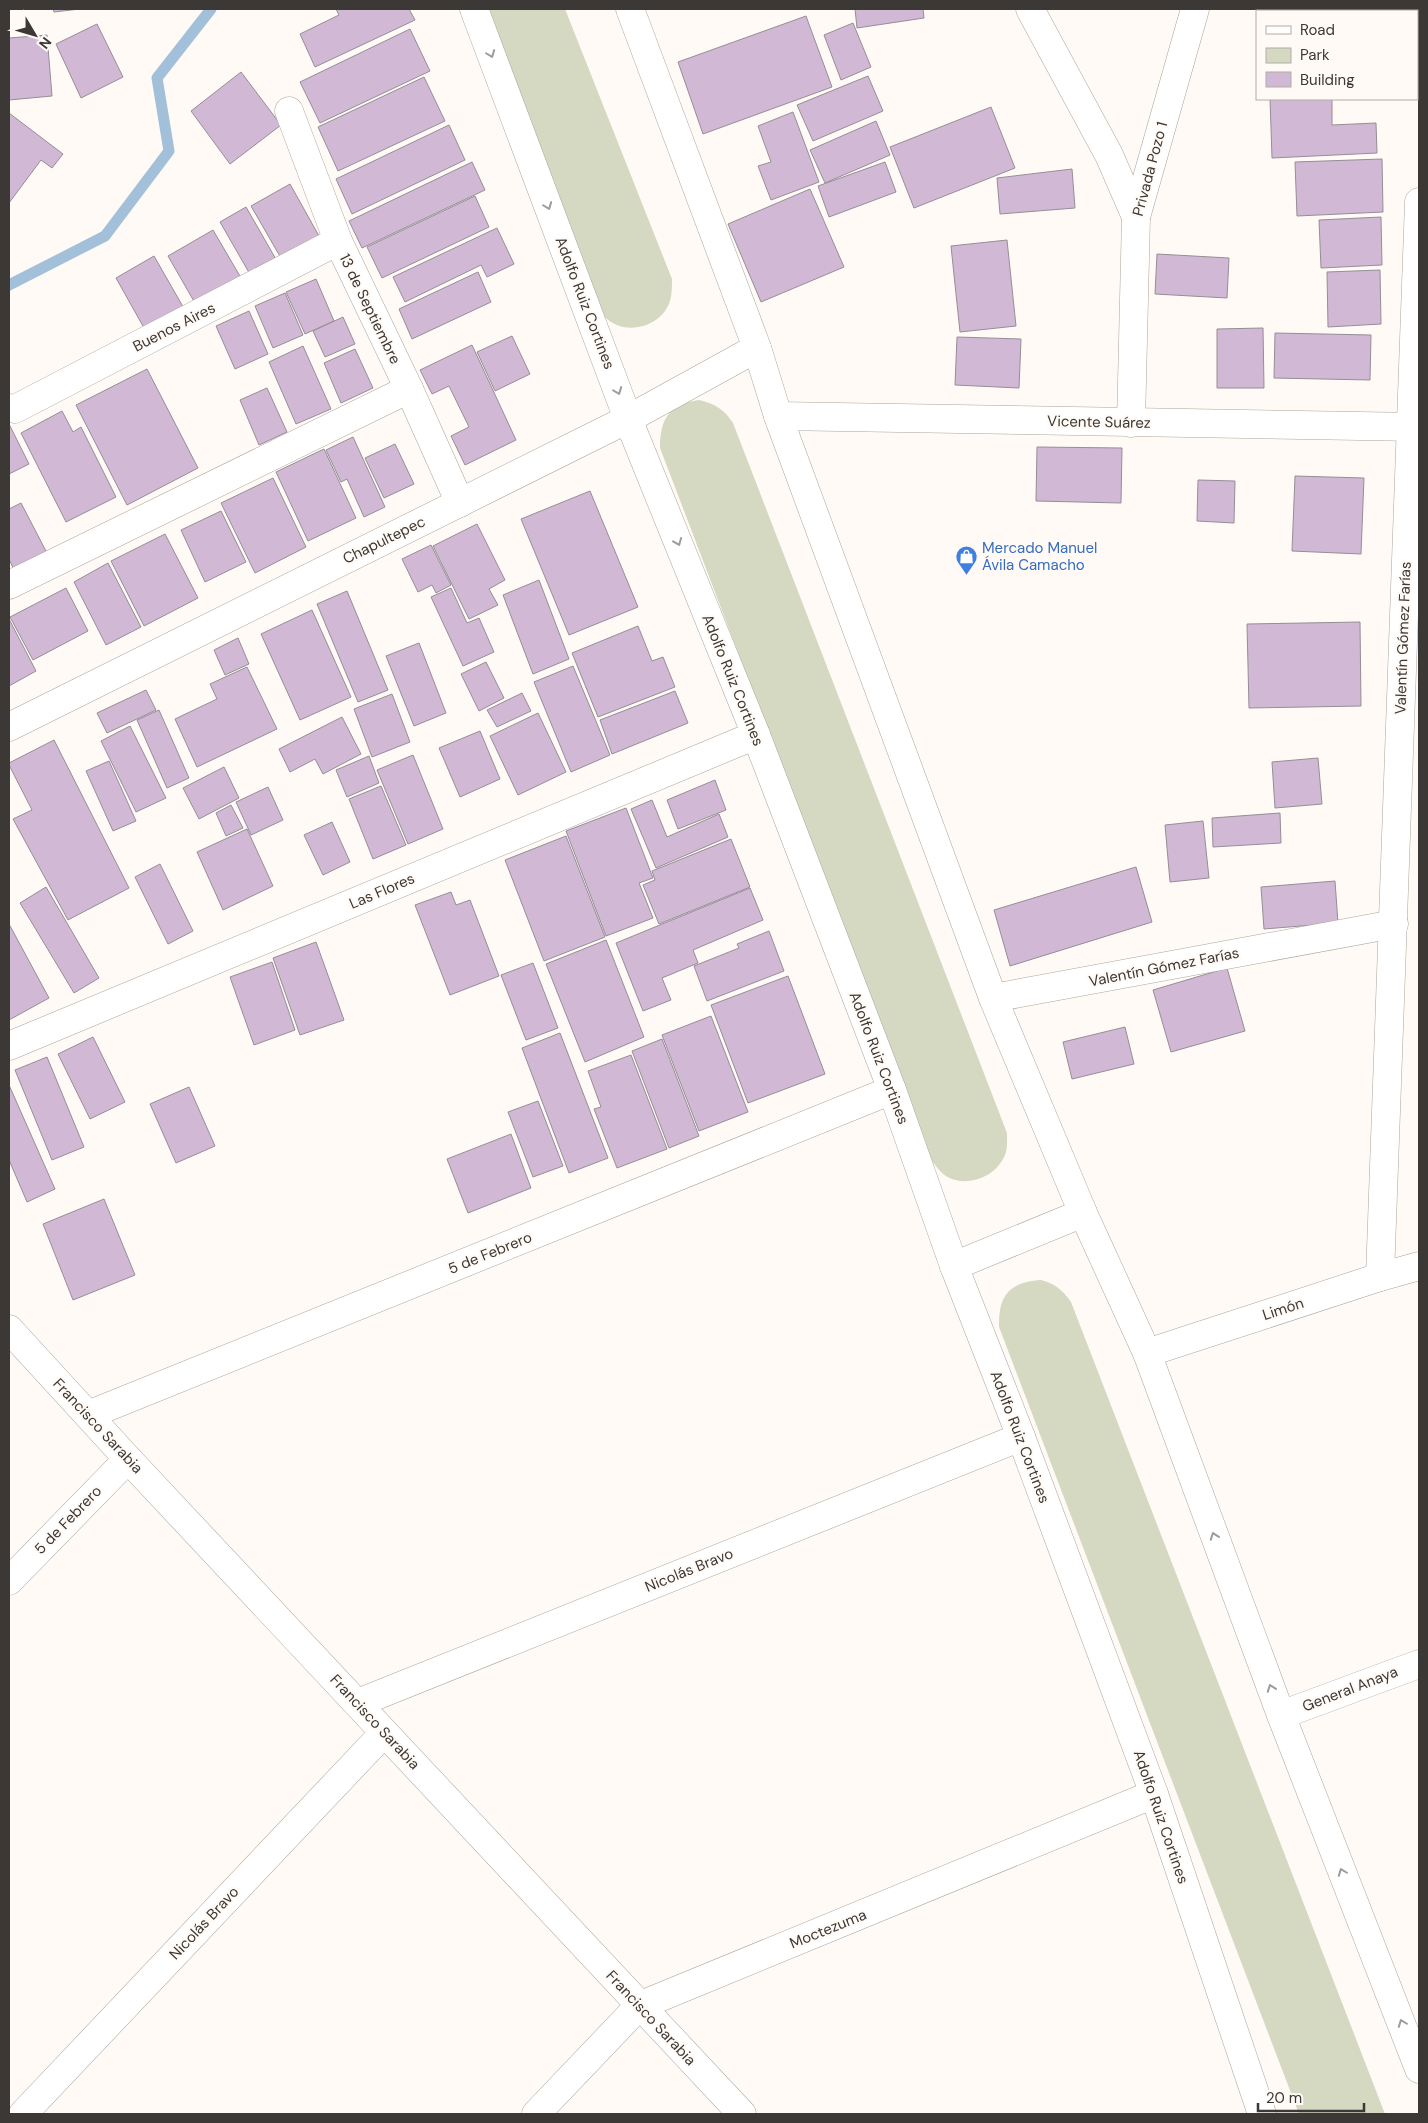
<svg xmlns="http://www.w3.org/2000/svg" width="1428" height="2123" viewBox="0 0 1428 2123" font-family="'DM Sans',sans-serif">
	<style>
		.green { fill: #d5d9c1 }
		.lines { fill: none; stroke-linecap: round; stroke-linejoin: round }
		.stream { stroke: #a2c0da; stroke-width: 11 }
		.building { fill: #d1b8d5; stroke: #958e96 }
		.street-casing { stroke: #aca59d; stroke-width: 29 }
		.secondary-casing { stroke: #aca59d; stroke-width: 29 }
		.street { stroke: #fff; stroke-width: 28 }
		.secondary { stroke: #fff; stroke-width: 28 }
		.oneway { stroke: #9d9c9a }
		.labels { text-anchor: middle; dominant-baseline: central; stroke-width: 4.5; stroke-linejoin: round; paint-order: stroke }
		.street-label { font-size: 15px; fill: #3b3835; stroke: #fffaf5 }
		.shop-label { font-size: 15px; fill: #366cbe; stroke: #fffaf5; text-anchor: start }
	</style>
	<rect width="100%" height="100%" fill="#fffaf5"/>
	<g class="green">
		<path d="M481 9H565L672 279C672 288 672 298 668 306 657 328 625 335 607 319 603 316 600 311 596 307Z"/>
		<path d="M699 400C715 404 724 409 733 423L1007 1133C1007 1142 1008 1151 1003 1159 992 1180 960 1189 942 1173 938 1169 935 1165 932 1161L660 448C660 419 669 404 699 400Z"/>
		<path d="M1041 1280C1055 1284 1062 1289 1071 1302L1385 2114H1299L999 1327C998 1296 1009 1282 1041 1280Z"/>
	</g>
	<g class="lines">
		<polyline class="stream" points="9,285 105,236 169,151 157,78 211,9"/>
	</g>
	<g class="building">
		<polygon points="53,9 80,9 54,12"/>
		<polygon points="336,9 409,9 415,20 315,67 300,34 339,15"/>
		<polygon points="855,9 923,9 924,18 857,28"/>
		<rect x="1307" y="9" width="82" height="2"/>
		<polygon points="806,16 832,87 703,134 678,62"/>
		<polygon points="853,23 871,67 841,80 824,35"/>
		<polygon points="97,24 123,77 81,98 56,44"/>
		<polygon points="410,29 430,71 320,123 300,82"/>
		<polygon points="47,35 52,96 9,100 9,38"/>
		<polygon points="241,72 281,125 230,164 191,111"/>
		<polygon points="868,76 883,111 813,141 797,105"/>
		<polygon points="424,77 445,121 338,171 318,127"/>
		<polygon points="1270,99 1332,99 1332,125 1376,123 1377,153 1272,158"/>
		<polygon points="991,107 1015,168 914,208 890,147"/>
		<polygon points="793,112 819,182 771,200 758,166 771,162 758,126"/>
		<polygon points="9,113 63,154 52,168 41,160 9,203"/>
		<polygon points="876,121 890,155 825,183 810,150"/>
		<polygon points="449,125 465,160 352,214 336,179"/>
		<polygon points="1382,159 1383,212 1297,216 1295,162"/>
		<polygon points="472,162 485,190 362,248 349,221"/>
		<polygon points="885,162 896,192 829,217 818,186"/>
		<polygon points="1072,169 1075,208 1000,214 997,178"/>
		<polygon points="290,184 319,236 281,258 251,206"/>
		<polygon points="810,189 844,267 761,302 728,224"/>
		<polygon points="475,196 489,227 382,278 367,247"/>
		<polygon points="246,207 277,261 251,276 220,222"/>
		<polygon points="1381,217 1382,265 1321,268 1319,220"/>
		<polygon points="497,228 514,264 487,277 481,265 405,302 393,277"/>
		<polygon points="213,230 244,283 199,310 168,256"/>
		<polygon points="1007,240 1016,326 960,332 951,246"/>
		<polygon points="1157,254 1229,258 1227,298 1155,294"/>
		<polygon points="154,256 186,312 148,335 116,278"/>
		<polygon points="1380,270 1381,324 1328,327 1327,272"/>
		<polygon points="478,272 491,302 412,339 399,309"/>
		<polygon points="316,279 334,321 305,334 286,292"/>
		<polygon points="285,293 303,335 273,348 255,306"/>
		<polygon points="249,311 268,354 235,369 216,326"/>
		<polygon points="343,317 355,344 325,357 313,331"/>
		<polygon points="1263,328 1264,388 1217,388 1217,329"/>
		<polygon points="1275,333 1371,335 1370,380 1274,378"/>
		<polygon points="512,336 530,374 495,391 477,352"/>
		<polygon points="957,337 1021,339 1019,388 955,385"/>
		<polygon points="472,345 516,440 465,465 451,436 469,427 449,386 432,394 420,370"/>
		<polygon points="303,346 331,409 296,424 269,362"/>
		<polygon points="355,349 373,388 341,403 324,363"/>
		<polygon points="147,369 198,468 127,505 76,405"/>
		<polygon points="267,388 287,432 259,445 240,400"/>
		<polygon points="62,411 73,432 81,427 116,497 66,522 21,433"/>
		<polygon points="9,424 29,464 9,474"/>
		<polygon points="353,437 385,507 364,517 347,479 341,482 326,450"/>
		<polygon points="395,444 414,484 384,498 365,458"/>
		<polygon points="1037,447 1122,448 1121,503 1036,501"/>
		<polygon points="324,449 356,518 308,541 276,472"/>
		<polygon points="1295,476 1364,478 1361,554 1292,551"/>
		<polygon points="273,478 306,547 255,573 221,503"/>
		<polygon points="1198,480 1235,481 1234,523 1197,521"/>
		<polygon points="590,491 638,607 569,635 521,519"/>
		<polygon points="21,503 47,553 14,570 9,559 9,509"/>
		<polygon points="221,511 246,562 205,582 181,530"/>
		<polygon points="477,524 505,580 489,589 498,605 469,619 433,546"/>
		<polygon points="165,534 198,598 144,626 111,561"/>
		<polygon points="431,545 451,585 436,593 432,585 418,592 402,559"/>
		<polygon points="108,563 141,627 106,645 74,582"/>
		<polygon points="539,580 569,659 533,674 503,595"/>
		<polygon points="66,588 88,631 33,660 10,617"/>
		<polygon points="451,588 467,623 479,618 494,652 463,666 431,597"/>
		<polygon points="347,591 388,690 358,702 317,604"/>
		<polygon points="312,610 351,697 300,720 261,634"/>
		<polygon points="9,619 36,671 9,686"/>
		<polygon points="1360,622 1361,706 1249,708 1247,624"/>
		<polygon points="638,626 652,661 663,657 675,687 598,717 572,653"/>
		<polygon points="238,638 249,664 225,675 214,650"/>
		<polygon points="419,643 446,713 414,726 386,656"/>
		<polygon points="486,662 504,698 479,711 461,674"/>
		<polygon points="573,666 610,755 571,772 534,682"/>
		<polygon points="247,667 277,729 197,767 175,719 217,699 210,684"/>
		<polygon points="146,690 156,710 107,733 97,713"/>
		<polygon points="675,691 688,723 612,754 600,720"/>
		<polygon points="522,693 531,711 497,727 487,710"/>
		<polygon points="392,694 410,742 372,757 354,709"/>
		<polygon points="159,710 189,778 167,788 137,720"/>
		<polygon points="538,713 566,772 518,795 490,736"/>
		<polygon points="342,717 361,754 323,774 315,759 290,772 279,749"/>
		<polygon points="130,726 166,798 136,812 101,741"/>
		<polygon points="480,731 500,779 460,797 439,748"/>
		<polygon points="54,740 129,888 68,920 13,819 32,810 9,765 9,763"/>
		<polygon points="413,755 443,829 408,844 377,770"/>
		<polygon points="369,756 379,783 347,797 336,770"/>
		<polygon points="1318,758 1322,804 1275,808 1272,762"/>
		<polygon points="109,761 136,821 113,831 86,771"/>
		<polygon points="224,767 239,798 199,819 183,788"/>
		<polygon points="715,780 726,810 678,829 667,800"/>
		<polygon points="381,786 406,845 373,859 349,799"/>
		<polygon points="268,787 283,820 251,835 236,802"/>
		<polygon points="652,800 667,837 719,814 728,837 656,868 631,809"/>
		<polygon points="231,805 243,828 226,836 216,813"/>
		<polygon points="626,808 653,878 639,883 653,918 606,936 566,831"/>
		<polygon points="1280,813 1281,843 1213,847 1212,818"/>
		<polygon points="1203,821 1209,878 1170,882 1165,825"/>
		<polygon points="332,822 350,862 323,875 304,835"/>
		<polygon points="247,829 273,886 223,910 197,852"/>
		<polygon points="566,836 605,937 544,961 505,860"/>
		<polygon points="731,839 750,887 659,924 643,885 655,880 652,871"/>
		<polygon points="160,864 193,931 168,944 135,877"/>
		<polygon points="1136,867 1152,922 1010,966 994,910"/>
		<polygon points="1335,881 1338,923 1264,929 1261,887"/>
		<polygon points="46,887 99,978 74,993 20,903"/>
		<polygon points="750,888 763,920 693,950 698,963 662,978 671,1000 643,1011 616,943"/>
		<polygon points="451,892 456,905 470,900 499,976 450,995 415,905"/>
		<polygon points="9,924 49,998 9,1020"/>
		<polygon points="769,931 784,971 707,1001 694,966 739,948 737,944"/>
		<polygon points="606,940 644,1037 585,1062 546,964"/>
		<polygon points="316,942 344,1020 300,1035 273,958"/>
		<polygon points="272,962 295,1030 254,1045 230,977"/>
		<polygon points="533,963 558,1028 526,1040 501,975"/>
		<polygon points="1227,968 1245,1031 1171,1052 1153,990"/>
		<polygon points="788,976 825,1074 748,1103 711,1005"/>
		<polygon points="711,1016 748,1112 699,1131 662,1035"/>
		<polygon points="1125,1027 1134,1064 1072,1079 1063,1042"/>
		<polygon points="560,1033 608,1158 569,1173 522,1048"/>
		<polygon points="93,1037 125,1102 90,1119 58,1054"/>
		<polygon points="662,1039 699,1136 669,1148 632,1051"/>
		<polygon points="631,1055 667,1149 617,1168 594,1109 601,1107 588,1071"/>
		<polygon points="47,1057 84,1147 52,1160 15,1070"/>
		<polygon points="9,1085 55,1189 27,1202 9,1160"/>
		<polygon points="189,1087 215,1146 176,1163 150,1104"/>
		<polygon points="538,1101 563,1166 533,1177 508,1112"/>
		<polygon points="511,1134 531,1188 468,1213 447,1159"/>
		<polygon points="104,1199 135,1275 73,1300 43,1224"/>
	</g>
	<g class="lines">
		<defs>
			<g id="street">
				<polyline points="1030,9 1109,155 1136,217"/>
				<polyline points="289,111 338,241 409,389 460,503"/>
				<polyline points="9,408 15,409 338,241"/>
				<polyline points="778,416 1419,427"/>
				<polyline points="1131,423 1136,217 1195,9"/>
				<polyline points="9,585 409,389"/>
				<polyline points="9,727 628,419 757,348"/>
				<polyline points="993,998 1394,924"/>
				<polyline points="9,1046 756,735"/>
				<polyline points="1380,1277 1419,202"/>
				<polyline points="9,1329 128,1459 742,2114"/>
				<polyline points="1147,1353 1380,1277 1419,1266"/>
				<polyline points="88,1415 892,1090"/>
				<polyline points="9,1581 128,1459"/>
				<polyline points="358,1703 1021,1437"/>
				<polyline points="1281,1715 1419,1664"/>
				<polyline points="23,2114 384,1733"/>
				<polyline points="536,2114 639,2006 1154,1794"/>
			</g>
			<g id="secondary">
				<polyline points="474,9 628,419 756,735 892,1090 954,1266 1021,1437 1154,1794 1262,2114"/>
				<polyline points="630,9 757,348 778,416 993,998 1083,1213 1147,1353 1281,1715 1419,2069"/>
				<polyline points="954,1266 1083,1213"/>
			</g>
		</defs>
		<use href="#street" class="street-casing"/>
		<use href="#secondary" class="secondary-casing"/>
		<use href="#street" class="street"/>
		<use href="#secondary" class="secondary"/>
	</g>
	<defs><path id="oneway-chevron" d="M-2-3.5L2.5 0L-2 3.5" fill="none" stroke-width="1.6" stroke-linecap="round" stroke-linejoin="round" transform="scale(1.25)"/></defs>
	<g class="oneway">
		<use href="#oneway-chevron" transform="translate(491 54) rotate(69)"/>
		<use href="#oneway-chevron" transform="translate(548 206) rotate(69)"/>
		<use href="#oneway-chevron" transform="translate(618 391) rotate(69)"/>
		<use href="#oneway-chevron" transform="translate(678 542) rotate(68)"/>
		<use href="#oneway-chevron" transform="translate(1214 1536) rotate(-110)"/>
		<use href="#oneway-chevron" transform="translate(1271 1688) rotate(-110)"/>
		<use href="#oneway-chevron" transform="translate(1342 1872) rotate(-111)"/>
		<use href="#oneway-chevron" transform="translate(1402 2023) rotate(-111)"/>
	</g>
	<defs>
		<symbol id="shop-pin" viewBox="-11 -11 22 30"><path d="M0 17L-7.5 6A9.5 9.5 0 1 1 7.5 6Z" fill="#3f7fe0" stroke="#fffaf5"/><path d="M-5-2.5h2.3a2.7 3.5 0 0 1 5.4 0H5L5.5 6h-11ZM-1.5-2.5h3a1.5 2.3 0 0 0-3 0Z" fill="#fff"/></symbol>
	</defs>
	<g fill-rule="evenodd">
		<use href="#shop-pin" x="954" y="544" width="25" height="34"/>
	</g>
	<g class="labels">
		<g class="street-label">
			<text transform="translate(1150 169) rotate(-75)">Privada Pozo 1</text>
			<text transform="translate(585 303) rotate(69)">Adolfo Ruiz Cortines</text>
			<text transform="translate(370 309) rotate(64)">13 de Septiembre</text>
			<text transform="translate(174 327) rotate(-27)">Buenos Aires</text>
			<text transform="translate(1099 422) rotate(1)">Vicente Suárez</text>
			<text transform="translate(384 540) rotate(-26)">Chapultepec</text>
			<text transform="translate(1403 638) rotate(-88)">Valentín Gómez Farías</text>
			<text transform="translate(733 680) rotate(68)">Adolfo Ruiz Cortines</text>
			<text transform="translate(382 891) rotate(-23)">Las Flores</text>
			<text transform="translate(1164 967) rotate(-11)">Valentín Gómez Farías</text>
			<text transform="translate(879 1058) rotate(69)">Adolfo Ruiz Cortines</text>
			<text transform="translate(490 1253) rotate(-22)">5 de Febrero</text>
			<text transform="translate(1283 1309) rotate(-18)">Limón</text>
			<text transform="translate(98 1426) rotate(47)">Francisco Sarabia</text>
			<text transform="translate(1020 1437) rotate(69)">Adolfo Ruiz Cortines</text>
			<text transform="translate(68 1520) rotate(-46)">5 de Febrero</text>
			<text transform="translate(689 1570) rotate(-22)">Nicolás Bravo</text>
			<text transform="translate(1350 1689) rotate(-21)">General Anaya</text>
			<text transform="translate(375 1722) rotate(47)">Francisco Sarabia</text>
			<text transform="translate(1161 1817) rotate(71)">Adolfo Ruiz Cortines</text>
			<text transform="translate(204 1923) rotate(-47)">Nicolás Bravo</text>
			<text transform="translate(828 1929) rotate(-22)">Moctezuma</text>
			<text transform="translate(651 2018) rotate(47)">Francisco Sarabia</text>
		</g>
		<g class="shop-label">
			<text x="982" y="548">Mercado Manuel<tspan x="982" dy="17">Ávila Camacho</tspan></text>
		</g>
	</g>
	<rect width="1428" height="2123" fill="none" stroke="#3b3835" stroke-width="20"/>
	<rect x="1256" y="10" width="162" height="90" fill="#fffaf5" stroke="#b1aca8"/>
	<rect x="1266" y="26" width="25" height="8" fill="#ffffff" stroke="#b1aca8"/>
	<text x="1300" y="35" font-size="15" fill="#3b3835">Road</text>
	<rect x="1266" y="48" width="25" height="15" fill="#d5d9c1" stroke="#b1aca8"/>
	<text x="1300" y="60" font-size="15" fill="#3b3835">Park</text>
	<rect x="1266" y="72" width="25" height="15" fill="#d1b8d5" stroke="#b1aca8"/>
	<text x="1300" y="85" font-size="15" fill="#3b3835">Building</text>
	<g transform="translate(35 35) rotate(128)" stroke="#fffaf5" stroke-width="4" paint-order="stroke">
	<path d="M0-4L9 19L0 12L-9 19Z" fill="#3b3835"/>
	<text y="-8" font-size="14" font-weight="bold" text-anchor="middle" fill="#3b3835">N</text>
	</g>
	<path d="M1258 2103v8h106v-8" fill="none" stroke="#3b3835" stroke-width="2.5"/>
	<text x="1266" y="2103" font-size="15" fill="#3b3835" stroke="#fffaf5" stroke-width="4" paint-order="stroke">20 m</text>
</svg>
